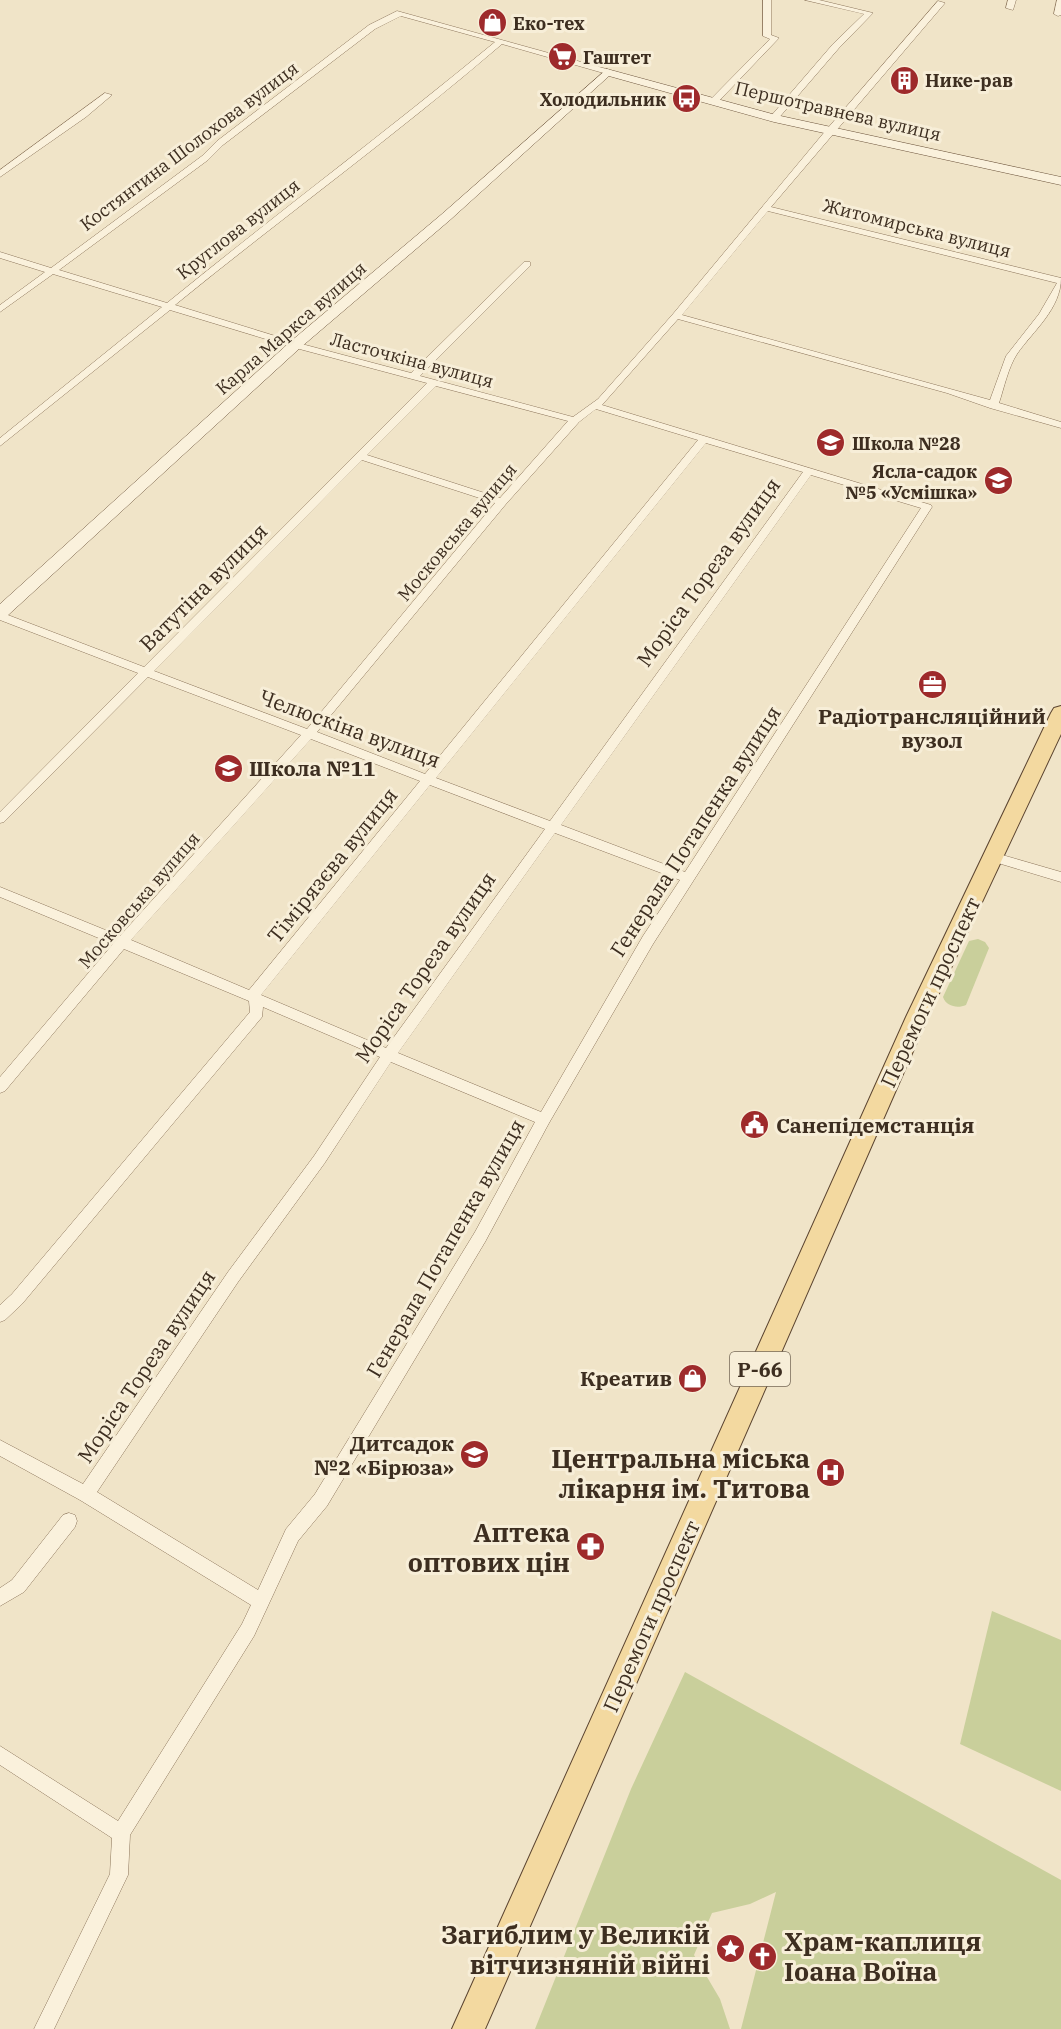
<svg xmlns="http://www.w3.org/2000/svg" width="1061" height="2029" viewBox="0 0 1061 2029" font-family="'IBM Plex Serif',serif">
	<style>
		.green { fill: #c9cf9b }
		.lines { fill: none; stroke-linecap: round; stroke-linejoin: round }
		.street-casing { stroke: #8d765c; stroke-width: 1 }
		.secondary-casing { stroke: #6f573f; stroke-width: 1 }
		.primary-casing { stroke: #5b4430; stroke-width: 2 }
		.street { fill: #faf1dc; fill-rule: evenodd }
		.secondary { fill: #faf1dc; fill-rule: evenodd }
		.primary { fill: #f3d9a0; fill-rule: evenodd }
		.labels { text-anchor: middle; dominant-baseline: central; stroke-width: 6; stroke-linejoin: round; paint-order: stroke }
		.far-poi-label { font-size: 18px; font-weight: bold; fill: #3d2e20; stroke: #f7eed8; text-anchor: start }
		.far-street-label { font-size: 18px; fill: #3d2e20; stroke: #f7eed8 }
		.shield { fill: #f7eed8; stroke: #756857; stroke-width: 1.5 }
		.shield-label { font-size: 20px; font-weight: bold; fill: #3d2e20 }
		.street-label { font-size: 21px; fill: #3d2e20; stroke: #f7eed8 }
		.poi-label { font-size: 21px; font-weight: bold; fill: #3d2e20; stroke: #f7eed8; text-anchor: start }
		.near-poi-label { font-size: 26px; font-weight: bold; fill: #3d2e20; stroke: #f7eed8; text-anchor: end }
	</style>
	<rect width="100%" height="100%" fill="#f0e4c8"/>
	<g class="green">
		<path d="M978 939 985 942 989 948 966 1005C957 1009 946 1006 943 997L969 941Z"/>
		<polygon points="992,1611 1061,1640 1061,1791 960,1744"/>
		<polygon points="685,1672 1061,1880 1061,2029 741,2029 776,1892 750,1904 712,1913 694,1955 720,1999 730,2029 535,2029 631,1789"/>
	</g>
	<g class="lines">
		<defs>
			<g id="street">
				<polygon points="763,0 771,0 771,35 779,38 717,103 711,103 711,99 770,39 763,36"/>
				<polygon points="805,0 819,0 873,13 839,48 777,120 771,120 771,116 833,44 864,14"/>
				<polygon points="1008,0 1016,0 1013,10 1006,8"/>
				<polygon points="1057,0 1061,0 1061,15 1058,16 1054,14"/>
				<path d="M938 1 945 3 771 207 1061 278C1061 309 1033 331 1017 354 1008 368 1004 388 999 403L1061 422V428L990 408 947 393 678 319 602 405 931 505 932 507 653 944 549 1123 485 1242 327 1506 298 1541 254 1636 130 1835 128 1875 54 2029H34L110 1874 112 1838 0 1765V1746L118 1821 242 1624 251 1605 80 1500 0 1456V1440L83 1484 228 1272 314 1156 380 1057 263 1007 262 1017 22 1304 5 1320 0 1322V1305L12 1294 250 1012 249 1001 124 949 5 1091 0 1093V1077L113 944 0 897V887L120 936 301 735 148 677 4 822 0 823V812L138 673 0 620V612L144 667 427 383 292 347 170 310 0 446V438L162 307 53 274 0 312V305L45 272 0 258V252L51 268 202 156 217 141 369 25 397 11 610 70V74H607L502 44C396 135 283 217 175 305L298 343 411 373 524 262H530V266L420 376 573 417 598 399 673 314 827 129ZM401 16 495 42C387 131 275 215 167 303L59 270 208 160 223 145 375 29ZM768 211 1057 283 1039 314 1006 356 990 400 682 315ZM436 386 568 421 500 498 367 455ZM596 409 698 440 425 774 317 732 506 504 579 422ZM706 443 803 472 550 821 436 778ZM362 460 495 503 307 729 154 671ZM811 475 921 508 685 872 561 825ZM311 739 420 781 249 990 131 940ZM430 785 545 829 386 1048 261 995ZM555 833 680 880 643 936 541 1112 398 1053ZM391 1062 535 1122 475 1232 315 1494 286 1529 258 1590 97 1492 238 1282 324 1164Z"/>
				<polygon points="105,93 112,95 86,117 0,177 0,170"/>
				<polygon points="992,852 1061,872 1061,882 988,860 986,857"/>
				<polygon points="69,1513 75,1515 77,1521 75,1527 24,1592 0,1606 0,1588 12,1580 63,1515"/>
			</g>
			<polygon id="secondary" points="607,69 776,115 1061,177 1061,185 774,122 609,76 450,220 300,348 6,617 0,618 0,604 290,342 442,214"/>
			<polygon id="primary" points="1061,706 1061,734 928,1017 485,2029 452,2029 906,1017 1051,713 1054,708"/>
		</defs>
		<use href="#street" class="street-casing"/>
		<use href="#secondary" class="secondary-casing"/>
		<use href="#primary" class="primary-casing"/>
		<use href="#street" class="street"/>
		<use href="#secondary" class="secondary"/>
		<use href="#primary" class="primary"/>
	</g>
	<defs>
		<symbol id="shop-disc" viewBox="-11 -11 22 22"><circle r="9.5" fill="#9e2a2b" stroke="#f7eed8"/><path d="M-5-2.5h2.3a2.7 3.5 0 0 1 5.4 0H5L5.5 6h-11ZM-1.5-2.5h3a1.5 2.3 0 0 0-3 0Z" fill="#fff"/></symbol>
		<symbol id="supermarket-disc" viewBox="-11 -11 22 22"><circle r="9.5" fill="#9e2a2b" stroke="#f7eed8"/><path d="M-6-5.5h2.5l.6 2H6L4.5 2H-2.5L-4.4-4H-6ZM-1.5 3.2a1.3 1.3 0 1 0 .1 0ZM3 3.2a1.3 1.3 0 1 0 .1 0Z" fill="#fff"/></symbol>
		<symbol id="building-disc" viewBox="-11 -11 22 22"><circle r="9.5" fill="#9e2a2b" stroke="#f7eed8"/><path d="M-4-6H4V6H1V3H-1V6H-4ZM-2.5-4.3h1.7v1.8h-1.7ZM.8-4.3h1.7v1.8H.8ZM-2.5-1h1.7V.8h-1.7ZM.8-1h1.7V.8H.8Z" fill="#fff"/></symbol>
		<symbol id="bus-disc" viewBox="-11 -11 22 22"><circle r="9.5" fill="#9e2a2b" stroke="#f7eed8"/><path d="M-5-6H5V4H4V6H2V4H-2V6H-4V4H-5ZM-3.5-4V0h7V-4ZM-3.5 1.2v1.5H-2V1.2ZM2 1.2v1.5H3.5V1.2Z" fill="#fff"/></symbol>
		<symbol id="school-disc" viewBox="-11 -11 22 22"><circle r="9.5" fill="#9e2a2b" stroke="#f7eed8"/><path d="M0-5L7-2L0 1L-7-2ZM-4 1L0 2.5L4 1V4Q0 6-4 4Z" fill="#fff"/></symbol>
		<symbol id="office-disc" viewBox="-11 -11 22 22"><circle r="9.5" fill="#9e2a2b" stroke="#f7eed8"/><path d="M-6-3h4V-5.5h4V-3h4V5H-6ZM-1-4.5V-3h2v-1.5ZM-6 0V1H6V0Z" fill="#fff"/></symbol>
		<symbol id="civic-disc" viewBox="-11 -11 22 22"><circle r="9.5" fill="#9e2a2b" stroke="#f7eed8"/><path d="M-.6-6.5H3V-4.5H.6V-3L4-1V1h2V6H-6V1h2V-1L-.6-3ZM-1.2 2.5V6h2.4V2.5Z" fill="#fff"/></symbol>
		<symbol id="hospital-disc" viewBox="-11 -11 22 22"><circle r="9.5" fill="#9e2a2b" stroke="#f7eed8"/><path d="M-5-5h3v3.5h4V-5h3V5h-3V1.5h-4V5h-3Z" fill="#fff"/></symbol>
		<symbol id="pharmacy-disc" viewBox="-11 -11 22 22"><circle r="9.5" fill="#9e2a2b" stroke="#f7eed8"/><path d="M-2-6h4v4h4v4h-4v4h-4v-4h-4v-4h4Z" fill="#fff"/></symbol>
		<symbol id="sight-disc" viewBox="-11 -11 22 22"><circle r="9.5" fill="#9e2a2b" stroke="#f7eed8"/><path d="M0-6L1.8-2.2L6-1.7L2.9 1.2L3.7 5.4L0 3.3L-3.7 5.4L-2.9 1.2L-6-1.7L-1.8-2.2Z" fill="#fff"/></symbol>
		<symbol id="church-disc" viewBox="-11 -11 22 22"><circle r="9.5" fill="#9e2a2b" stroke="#f7eed8"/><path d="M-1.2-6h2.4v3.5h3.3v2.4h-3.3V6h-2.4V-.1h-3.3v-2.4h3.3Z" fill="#fff"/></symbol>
	</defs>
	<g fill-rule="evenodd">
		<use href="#shop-disc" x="476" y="6" width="33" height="33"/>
		<use href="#supermarket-disc" x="546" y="40" width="33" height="33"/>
		<use href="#building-disc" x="888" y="64" width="33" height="33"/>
		<use href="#bus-disc" x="670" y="82" width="33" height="33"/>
		<use href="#school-disc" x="814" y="426" width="33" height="33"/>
		<use href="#school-disc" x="982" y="464" width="33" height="33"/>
		<use href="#office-disc" x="916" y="668" width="33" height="33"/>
		<use href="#school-disc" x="212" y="752" width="33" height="33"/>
		<use href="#civic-disc" x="738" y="1108" width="33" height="33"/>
		<use href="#shop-disc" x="676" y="1362" width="33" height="33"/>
		<use href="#school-disc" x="458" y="1438" width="33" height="33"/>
		<use href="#hospital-disc" x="814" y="1456" width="33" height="33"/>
		<use href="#pharmacy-disc" x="574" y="1530" width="33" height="33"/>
		<use href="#sight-disc" x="714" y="1932" width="33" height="33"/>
		<use href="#church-disc" x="746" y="1940" width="33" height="33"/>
	</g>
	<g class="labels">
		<g class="far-poi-label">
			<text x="513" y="23">Еко-тех</text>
			<text x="583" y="57">Гаштет</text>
			<text x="925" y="80">Нике-рав</text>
			<text x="666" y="99" text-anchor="end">Холодильник</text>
			<text x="852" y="443">Школа №28</text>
			<text x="977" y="471" text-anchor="end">Ясла-садок<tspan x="977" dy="21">№5 «Усмішка»</tspan></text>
		</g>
		<g class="far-street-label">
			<text transform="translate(838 111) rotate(13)">Першотравнева вулиця</text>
			<text transform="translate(189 146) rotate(-37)">Костянтина Шолохова вулиця</text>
			<text transform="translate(917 228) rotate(14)">Житомирська вулиця</text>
			<text transform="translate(238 229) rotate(-38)">Круглова вулиця</text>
			<text transform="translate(291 328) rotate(-41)">Карла Маркса вулиця</text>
			<text transform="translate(412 360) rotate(15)">Ласточкіна вулиця</text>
			<text transform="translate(457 532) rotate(-50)">Московська вулиця</text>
			<text transform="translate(139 900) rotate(-49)">Московська вулиця</text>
		</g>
		<rect class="shield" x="730" y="1352" width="60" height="34" rx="4.5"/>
		<g class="shield-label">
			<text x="760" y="1369">Р-66</text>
		</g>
		<g class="street-label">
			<text transform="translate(708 572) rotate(-54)">Моріса Тореза вулиця</text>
			<text transform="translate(203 587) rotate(-45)">Ватутіна вулиця</text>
			<text transform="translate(350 728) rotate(20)">Челюскіна вулиця</text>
			<text transform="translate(695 831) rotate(-57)">Генерала Потапенка вулиця</text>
			<text transform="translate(332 865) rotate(-51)">Тімірязєва вулиця</text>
			<text transform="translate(425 967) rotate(-55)">Моріса Тореза вулиця</text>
			<text transform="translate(930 992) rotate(-65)">Перемоги проспект</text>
			<text transform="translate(445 1248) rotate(-60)">Генерала Потапенка вулиця</text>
			<text transform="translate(146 1366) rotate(-56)">Моріса Тореза вулиця</text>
			<text transform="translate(651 1616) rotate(-66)">Перемоги проспект</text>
		</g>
		<g class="poi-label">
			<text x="932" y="716" text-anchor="middle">Радіотрансляційний<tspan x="932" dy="24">вузол</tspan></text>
			<text x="249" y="768">Школа №11</text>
			<text x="776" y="1125">Санепідемстанція</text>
			<text x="672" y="1378" text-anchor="end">Креатив</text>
			<text x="454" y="1443" text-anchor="end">Дитсадок<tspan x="454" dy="24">№2 «Бірюза»</tspan></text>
		</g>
		<g class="near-poi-label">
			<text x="810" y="1458">Центральна міська<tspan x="810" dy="30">лікарня ім. Титова</tspan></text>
			<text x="570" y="1532">Аптека<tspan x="570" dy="30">оптових цін</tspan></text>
			<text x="710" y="1934">Загиблим у Великій<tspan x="710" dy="30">вітчизняній війні</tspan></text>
			<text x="784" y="1941" text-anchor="start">Храм-каплиця<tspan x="784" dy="30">Іоана Воїна</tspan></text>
		</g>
	</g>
</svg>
